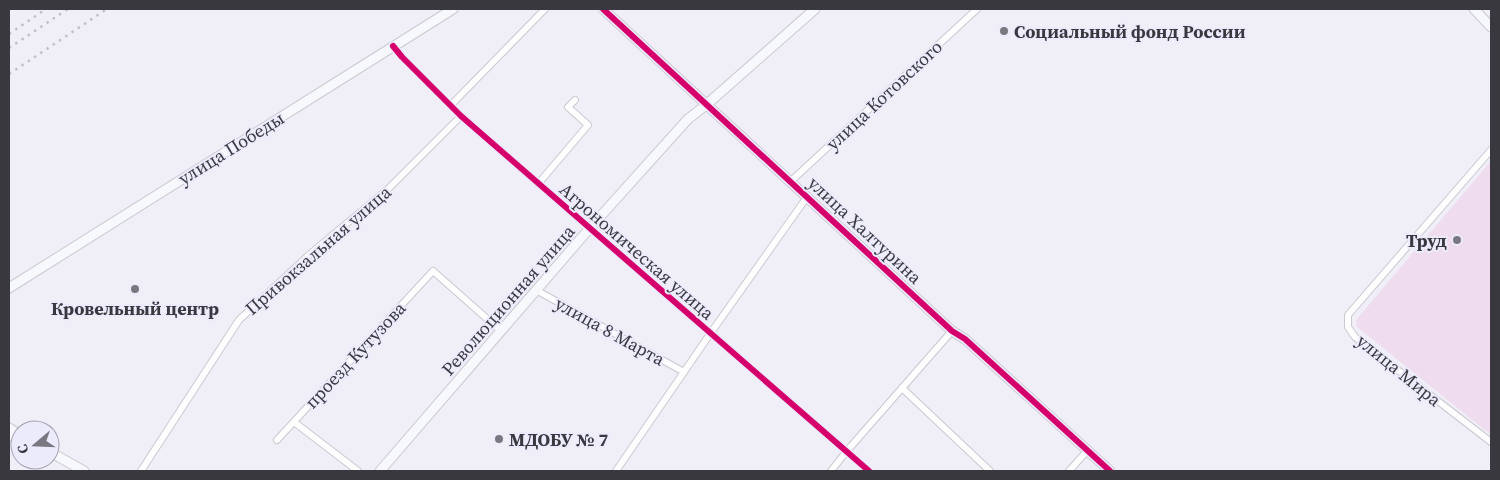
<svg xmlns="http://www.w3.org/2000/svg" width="1500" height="480" viewBox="0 0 1500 480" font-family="'Source Serif 4',serif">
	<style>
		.green { fill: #efdcee }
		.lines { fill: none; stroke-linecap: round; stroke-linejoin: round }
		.street-casing { stroke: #cac9d0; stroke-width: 8 }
		.secondary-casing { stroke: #cac9d0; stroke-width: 11 }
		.street { stroke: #fdfdfe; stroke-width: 6 }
		.secondary { stroke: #f7f8fb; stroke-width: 9 }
		.rail { stroke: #c1c1c3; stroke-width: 2.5; stroke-dasharray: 2.5 5; stroke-linecap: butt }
		.cycleway-casing { stroke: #ecebfc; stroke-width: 9 }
		.cycleway { stroke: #d6006c; stroke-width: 6 }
		.poi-dot { fill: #797880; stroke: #ecebfc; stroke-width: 2 }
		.labels { text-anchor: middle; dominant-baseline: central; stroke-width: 4; stroke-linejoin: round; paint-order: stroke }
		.poi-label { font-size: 18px; font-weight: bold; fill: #39383f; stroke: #ecebfc; text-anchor: start }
		.street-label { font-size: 18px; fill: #39383f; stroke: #ecebfc }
	</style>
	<rect width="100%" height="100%" fill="#f0eff8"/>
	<polygon class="green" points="1491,161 1491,435 1357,327 1356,320"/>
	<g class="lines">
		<defs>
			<g id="street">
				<polyline points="393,46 402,57 461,116 869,471"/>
				<polyline points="451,105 545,9"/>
				<polyline points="1491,150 1348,315 1348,327 1355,337 1491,442"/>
				<polyline points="790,182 977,9"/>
				<polyline points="538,184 588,125 568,107 575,100"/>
				<polyline points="536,290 684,372"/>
				<polyline points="902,388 990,471"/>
				<polyline points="294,422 358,471"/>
				<polyline points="9,438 14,431"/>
				<polyline points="277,440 433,271 501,331"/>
				<polyline points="141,471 239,320 310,254 388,189 461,116"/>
				<polyline points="616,471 710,334 807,197"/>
				<polyline points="831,471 846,452 952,331"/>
				<polyline points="1069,471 1087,451"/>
			</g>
			<g id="secondary">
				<polyline points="603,9 952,331 965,339 1110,471"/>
				<polyline points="1474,9 1491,27"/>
				<polyline points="9,288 453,9"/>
				<polyline points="9,428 20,435"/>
				<polyline points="50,452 84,471"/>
				<polyline points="380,471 589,229 688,119 706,105 815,9"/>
			</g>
		</defs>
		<use href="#street" class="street-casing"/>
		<use href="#secondary" class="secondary-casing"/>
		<use href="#street" class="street"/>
		<use href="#secondary" class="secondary"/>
		<g class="rail">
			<polyline points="9,34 46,9"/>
			<polyline points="9,48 68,9"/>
			<polyline points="9,74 107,9"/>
		</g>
		<defs>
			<g id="cycleway">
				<polyline points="603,9 952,331 965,339 1110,471"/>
				<polyline points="393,46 402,57 461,116 869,471"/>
			</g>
		</defs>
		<use href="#cycleway" class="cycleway-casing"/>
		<use href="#cycleway" class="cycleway"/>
	</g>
	<g class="poi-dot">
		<circle cx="1004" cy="31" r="5"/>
		<circle cx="1457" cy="240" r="5"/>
		<circle cx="135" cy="289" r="5"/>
		<circle cx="499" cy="439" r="5"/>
	</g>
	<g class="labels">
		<g class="poi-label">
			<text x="1014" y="31">Социальный фонд России</text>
			<text x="1447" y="240" text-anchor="end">Труд</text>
			<text x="135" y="308" text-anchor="middle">Кровельный центр</text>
			<text x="509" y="439">МДОБУ № 7</text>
		</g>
		<g class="street-label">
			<text transform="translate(884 95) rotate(-43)">улица Котовского</text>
			<text transform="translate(231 148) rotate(-32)">улица Победы</text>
			<text transform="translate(865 230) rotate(43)">улица Халтурина</text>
			<text transform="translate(318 250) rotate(-41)">Привокзальная улица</text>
			<text transform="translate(637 251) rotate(41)">Агрономическая улица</text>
			<text transform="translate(508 300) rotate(-49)">Революционная улица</text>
			<text transform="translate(610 331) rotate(29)">улица 8 Марта</text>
			<text transform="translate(355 355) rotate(-47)">проезд Кутузова</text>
			<text transform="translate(1399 370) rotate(39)">улица Мира</text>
		</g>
	</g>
	<rect width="1500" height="480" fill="none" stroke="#39383f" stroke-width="20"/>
	<g transform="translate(35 445) rotate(251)"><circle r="24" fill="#ecebfc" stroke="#a4a3b0"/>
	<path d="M0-4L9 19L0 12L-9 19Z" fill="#797880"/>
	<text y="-8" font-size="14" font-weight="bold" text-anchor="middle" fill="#39383f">С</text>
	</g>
</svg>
